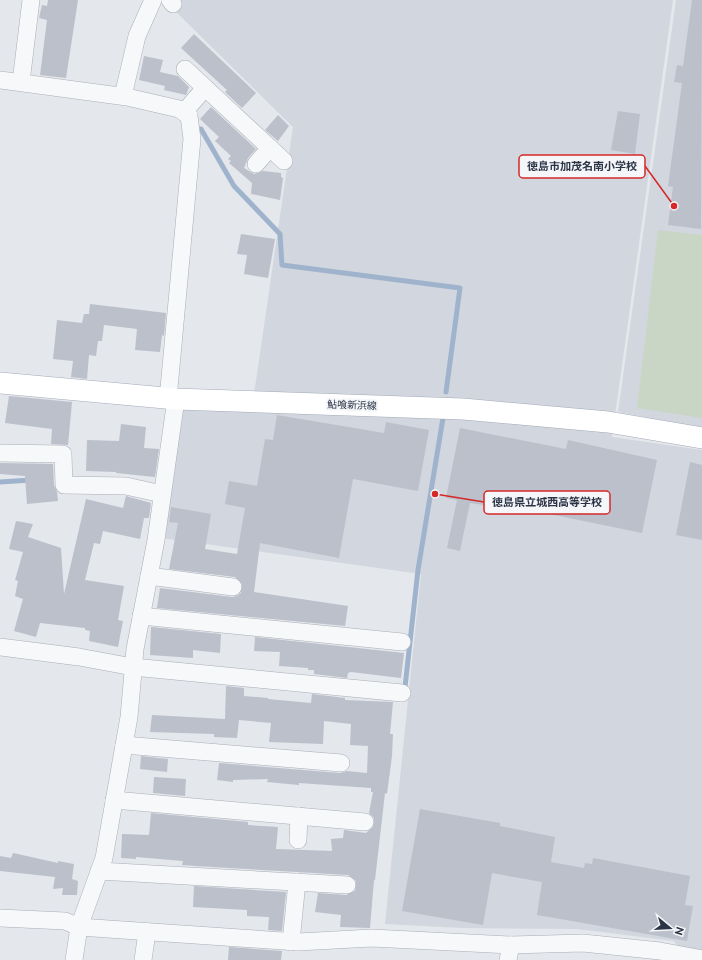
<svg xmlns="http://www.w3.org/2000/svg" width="702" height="960" viewBox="0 0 702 960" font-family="Ubuntu,'Noto Sans JP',sans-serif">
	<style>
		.built { fill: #d2d6de }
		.green { fill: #c9d6c5 }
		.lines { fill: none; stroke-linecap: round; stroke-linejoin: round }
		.stream { stroke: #9fb4cc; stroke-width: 5 }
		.building { fill: #bbc0ca }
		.minor-casing { stroke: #a9aeb7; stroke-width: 18 }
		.major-casing { stroke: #a3abb8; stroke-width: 22 }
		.minor { stroke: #f7f8fa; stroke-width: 17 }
		.major { stroke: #fff; stroke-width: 21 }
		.labels { text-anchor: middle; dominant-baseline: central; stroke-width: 4; stroke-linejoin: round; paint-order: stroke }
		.street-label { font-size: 10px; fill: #2b3445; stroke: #f4f6f9 }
		.leader { fill: none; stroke: #d62828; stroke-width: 1.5 }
		.callout-dot { fill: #d62828; stroke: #f4f6f9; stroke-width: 1.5 }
		.callout { fill: #f4f6f9; stroke: #d62828; stroke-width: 1.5 }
		.callout-label { font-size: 11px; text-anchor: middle; font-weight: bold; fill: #2b3445 }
	</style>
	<rect width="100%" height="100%" fill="#e4e7ec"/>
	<g class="built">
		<polygon points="170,0 673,0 612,437 702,450 702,951 678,947 674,941 577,929 462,928 385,924 421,574 162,538 183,406 252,408 293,127 169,5"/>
		<polygon points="676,0 702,0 702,428 618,412"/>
	</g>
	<polygon class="green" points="658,230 702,235 702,418 637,408"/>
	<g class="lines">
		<g class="stream">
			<polyline points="201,129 234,186 280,234 282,265 460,288 446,392"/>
			<polyline points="0,482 31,480"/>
			<polyline points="405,687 418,570 443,418"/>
		</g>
	</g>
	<g class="building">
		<polygon points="48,0 78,0 66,78 40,75 47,20 39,18 42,5 47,6"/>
		<polygon points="692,0 702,0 701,229 668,225 673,187 668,186 682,83 674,82 677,65 683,66"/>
		<polygon points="194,34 256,93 242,108 225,92 227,90 181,48"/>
		<polygon points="144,56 163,60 160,72 178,76 189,87 186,95 164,90 165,86 139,80"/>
		<polygon points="211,107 256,149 248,158 244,168 254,174 263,171 281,173 281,177 283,178 280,200 251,194 252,183 229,163 231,161 228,159 231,156 215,141 219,137 200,119"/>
		<polygon points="618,111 640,114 635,154 611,150"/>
		<polygon points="278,115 289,126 278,141 265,130"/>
		<polygon points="241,234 275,239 268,278 244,274 247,255 237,254"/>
		<polygon points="90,304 166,313 164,336 162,335 160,352 135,350 137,329 104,325 102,341 98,341 96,356 89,355 87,379 71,377 73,361 53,359 57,320 82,323 84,314 89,314"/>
		<polygon points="9,396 72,402 68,445 51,444 52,429 5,423"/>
		<polygon points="277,415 384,433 386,422 429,430 418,491 353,479 339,558 260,543 254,592 348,606 345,626 157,608 160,588 232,597 237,596 241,593 242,584 235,577 169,569 178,523 169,522 171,507 211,514 205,549 237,554 245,508 225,504 229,481 257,486 265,439 273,440"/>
		<polygon points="121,424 146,427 144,448 159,449 155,477 116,473 116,472 86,471 87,440 119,441"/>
		<polygon points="460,428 566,449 568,440 657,460 642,533 491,502 490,506 470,503 460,551 447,548 457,500 446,498"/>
		<polygon points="690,462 702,465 702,540 676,535"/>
		<polygon points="0,463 53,464 54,485 57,492 58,501 27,504 25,476 0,474"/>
		<polygon points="126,496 151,503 149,518 144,518 140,539 103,531 100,544 94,543 85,580 124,586 118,620 123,621 118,647 89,641 90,631 85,630 85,628 40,623 36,637 14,631 23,599 15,596 18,581 15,580 23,552 9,549 16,521 33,524 28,537 61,548 64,594 86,499 123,508"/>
		<polygon points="151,627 221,634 220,653 193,650 193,658 150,655"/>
		<polygon points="255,637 404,653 401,678 351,672 348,673 347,678 314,674 314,670 308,670 308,668 279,666 280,652 254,651"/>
		<polygon points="226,686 244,688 244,696 268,698 268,699 311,703 312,694 345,698 345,700 393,702 390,734 393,734 392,756 387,794 385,793 375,880 374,880 370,928 340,927 341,915 315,912 318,893 346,895 355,891 356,881 348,875 195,866 182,865 183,861 136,857 136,859 121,858 122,834 149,835 151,813 248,822 248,825 278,827 276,849 332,851 331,839 343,838 344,830 366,833 373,827 374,818 369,813 373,792 371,792 371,788 299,783 299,785 267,782 268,779 233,780 233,782 217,780 219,763 340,773 347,771 367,773 368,746 350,745 351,724 324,721 323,744 269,742 271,723 239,720 237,738 214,737 214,734 150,732 152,715 225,719"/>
		<polygon points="141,756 168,759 167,772 140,769"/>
		<polygon points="154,777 186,779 185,796 153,793"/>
		<polygon points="420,809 500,823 500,826 555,837 551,862 584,868 585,863 592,864 593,858 690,876 685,905 693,906 687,941 537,915 542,882 492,873 483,925 402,911"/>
		<polygon points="13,853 58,863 58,861 74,864 72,879 78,881 77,895 62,895 63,888 53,889 55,877 0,871 0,856 11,858"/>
		<polygon points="194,886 286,892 282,931 268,930 269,917 247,916 247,910 193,907"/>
		<polygon points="229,947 282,951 281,960 228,960"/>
	</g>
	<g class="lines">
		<defs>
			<g id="minor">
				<polyline points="170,0 173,4"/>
				<polyline points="185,69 284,161"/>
				<polyline points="0,80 127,97 179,109 189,116 192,139 168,399"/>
				<polyline points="21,82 31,0"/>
				<polyline points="123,96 137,36 153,0"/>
				<polyline points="184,112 205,88"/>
				<polyline points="256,164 270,148"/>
				<polyline points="0,453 63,454 64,485 126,486 162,494"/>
				<polyline points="149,576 233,587"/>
				<polyline points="141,616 402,642"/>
				<polyline points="0,647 79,657 133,667 402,693"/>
				<polyline points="124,745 341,763"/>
				<polyline points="114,800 365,822"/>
				<polyline points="298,840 299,816"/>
				<polyline points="99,871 347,885"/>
				<polyline points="0,918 65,921 79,927 298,942 372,938 511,945 583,943 660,951 702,959"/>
				<polyline points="291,942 297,882"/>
				<polyline points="74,960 79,927 104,858 129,717 135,649 156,540 176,399"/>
				<polyline points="143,960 147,932"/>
				<polyline points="508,960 511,945"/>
			</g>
			<polyline id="major" points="0,383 176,399 463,409 608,422 702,438"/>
		</defs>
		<use href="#minor" class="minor-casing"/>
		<use href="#major" class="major-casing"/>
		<use href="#minor" class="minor"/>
		<use href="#major" class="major"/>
	</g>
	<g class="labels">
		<g class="street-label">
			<text transform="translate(352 405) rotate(2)">鮎喰新浜線</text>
		</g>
	</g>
	<path class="leader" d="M674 206L645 166M435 494L484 502"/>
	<g class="callout-dot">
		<circle cx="674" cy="206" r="4"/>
		<circle cx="435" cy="494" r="4"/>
	</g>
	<g class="callout">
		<rect x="519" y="155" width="126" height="23" rx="4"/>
		<rect x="484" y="491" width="126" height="23" rx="4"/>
	</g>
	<g class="callout-label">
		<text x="582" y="170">徳島市加茂名南小学校</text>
		<text x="547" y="506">徳島県立城西高等学校</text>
	</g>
	<g transform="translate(670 928) rotate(108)" stroke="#f4f6f9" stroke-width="3" paint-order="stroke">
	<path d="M0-3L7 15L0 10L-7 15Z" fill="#2b3445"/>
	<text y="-6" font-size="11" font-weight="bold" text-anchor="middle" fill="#2b3445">N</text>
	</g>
</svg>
